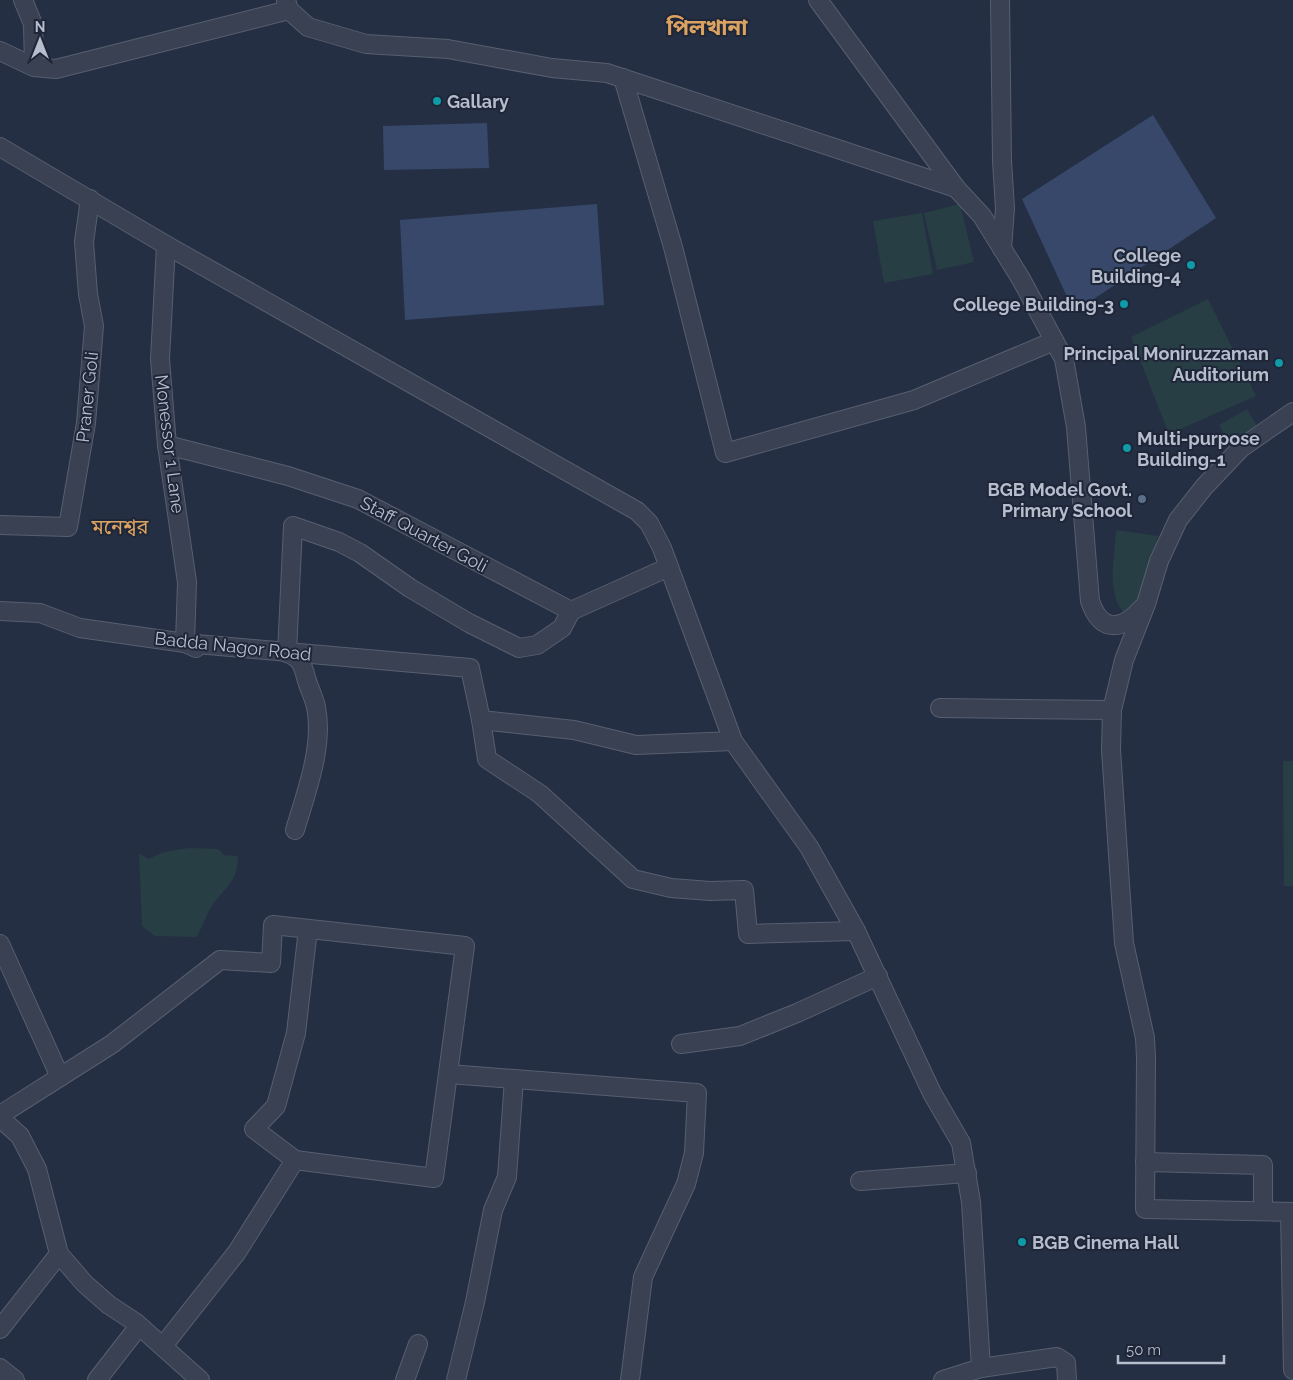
<svg xmlns="http://www.w3.org/2000/svg" width="1293" height="1380" viewBox="0 0 1293 1380" font-family="Raleway,'Noto Sans Bengali',sans-serif">
	<style>
		.green { fill: #273e44 }
		.water { fill: #38486b }
		.lines { fill: none; stroke-linecap: round; stroke-linejoin: round }
		.minor-casing { stroke: #575f70; stroke-width: 20 }
		.minor { stroke: #394152; stroke-width: 18 }
		.culture-dot { fill: #0f9aa8; stroke: #1e2638; stroke-width: 2 }
		.service-dot { fill: #5c6f8a; stroke: #1e2638; stroke-width: 2 }
		.labels { text-anchor: middle; dominant-baseline: central; stroke-width: 4; stroke-linejoin: round; paint-order: stroke }
		.poi-label { font-size: 18px; font-weight: bold; fill: #b6bdcc; stroke: #1e2638; text-anchor: end }
		.street-label { font-size: 18px; fill: #b6bdcc; stroke: #1e2638 }
		.quarter-label { font-size: 20px; fill: #dba362; stroke: #1e2638 }
		.district-label { font-size: 22px; font-weight: bold; fill: #dba362; stroke: #1e2638 }
	</style>
	<rect width="100%" height="100%" fill="#252f43"/>
	<g class="green">
		<polygon points="960,204 974,262 937,270 924,213"/>
		<polygon points="922,213 933,274 884,283 873,221"/>
		<polygon points="1208,299 1256,396 1169,434 1131,337"/>
		<polygon points="1247,409 1257,426 1229,442 1219,425"/>
		<path d="M1116 530 1158 536 1153 561 1138 606 1126 615C1105 595 1115 556 1116 530Z"/>
		<polygon points="1283,761 1293,761 1293,886 1284,886"/>
		<path d="M189 848 218 849 224 855 238 856C238 885 221 889 209 911 205 919 201 928 197 937L155 936 142 926 139 853 148 859 164 852Z"/>
	</g>
	<g class="water">
		<polygon points="1153,115 1216,218 1074,312 1022,199"/>
		<polygon points="487,123 489,168 384,170 383,126"/>
		<polygon points="597,204 604,305 405,320 400,220"/>
	</g>
	<g class="lines">
		<defs>
			<g id="minor">
				<polyline points="23,0 33,24 34,67"/>
				<polyline points="286,0 289,10 308,27 366,44 448,49 552,68 607,73 956,188"/>
				<path d="M818 0 956 188 982 216 1021 279 1064 359 1076 427 1090 601C1101 633 1122 631 1142 608"/>
				<polyline points="1000,0 1002,161 1005,208 1002,249"/>
				<polyline points="0,51 34,67 56,69 289,10"/>
				<polyline points="623,78 673,247 725,453 914,400 1054,341"/>
				<polyline points="0,147 166,245 637,511 649,523 662,548 733,741 809,847 856,931 932,1093 961,1143 971,1202 981,1368"/>
				<polyline points="166,245 160,359 167,445 187,582 185,643 196,648"/>
				<polyline points="1293,412 1241,448 1204,487 1178,520 1159,561 1146,604 1124,660 1112,710 1111,750 1124,943 1145,1038 1146,1058 1145,1209 1293,1212"/>
				<polyline points="167,445 288,476 358,499 571,611"/>
				<polyline points="0,525 68,527 86,423 94,326 88,294 84,242 90,199"/>
				<polyline points="0,611 40,613 80,628 185,643 470,668 481,720 487,759 540,794 633,879 671,888 710,891 744,890 748,934 856,931"/>
				<polyline points="571,611 669,567"/>
				<polyline points="940,708 1112,710"/>
				<polyline points="481,720 574,730 636,745 733,741"/>
				<path d="M295 830C306 793 324 746 316 707 314 698 310 690 307 681 303 667 302 658 287 653L293 526 339 542 360 553 410 588 469 623 519 648 537 645 562 628 571 611"/>
				<polyline points="0,944 60,1077"/>
				<polyline points="681,1044 740,1036 797,1013 878,976"/>
				<polyline points="449,1074 697,1093 694,1153 686,1184 643,1277 630,1380"/>
				<polyline points="0,1115 112,1044 220,960 271,963 273,925 465,946 434,1178 295,1160"/>
				<polyline points="0,1118 20,1136 37,1169 59,1254 85,1284 109,1305 135,1322 200,1380"/>
				<polyline points="1145,1162 1263,1165 1263,1211"/>
				<polyline points="860,1181 967,1173"/>
				<polyline points="1290,1212 1293,1370"/>
				<polyline points="0,1329 59,1254"/>
				<polyline points="163,1346 237,1252 295,1160 254,1129 276,1106 296,1033 308,929"/>
				<polyline points="0,1368 15,1380"/>
				<polyline points="97,1380 139,1326"/>
				<polyline points="405,1380 418,1344"/>
				<polyline points="456,1380 475,1302 493,1210 507,1177 514,1079"/>
				<polyline points="943,1380 981,1368 1057,1357 1066,1363 1067,1380"/>
			</g>
		</defs>
		<use href="#minor" class="minor-casing"/>
		<use href="#minor" class="minor"/>
	</g>
	<g class="culture-dot">
		<circle cx="437" cy="101" r="5"/>
		<circle cx="1191" cy="265" r="5"/>
		<circle cx="1124" cy="304" r="5"/>
		<circle cx="1279" cy="363" r="5"/>
		<circle cx="1127" cy="448" r="5"/>
		<circle cx="1022" cy="1242" r="5"/>
	</g>
	<circle class="service-dot" cx="1142" cy="499" r="5"/>
	<g class="labels">
		<g class="poi-label">
			<text x="447" y="101" text-anchor="start">Gallary</text>
			<text x="1181" y="255">College<tspan x="1181" dy="21">Building-4</tspan></text>
			<text x="1114" y="304">College Building-3</text>
			<text x="1269" y="353">Principal Moniruzzaman<tspan x="1269" dy="21">Auditorium</tspan></text>
			<text x="1137" y="438" text-anchor="start">Multi-purpose<tspan x="1137" dy="21">Building-1</tspan></text>
			<text x="1132" y="489">BGB Model Govt.<tspan x="1132" dy="21">Primary School</tspan></text>
			<text x="1032" y="1242" text-anchor="start">BGB Cinema Hall</text>
		</g>
		<g class="street-label">
			<text transform="translate(87 397) rotate(-84)">Praner Goli</text>
			<text transform="translate(170 444) rotate(83)">Monessor 1 Lane</text>
			<text transform="translate(424 534) rotate(28)">Staff Quarter Goli</text>
			<text transform="translate(233 646) rotate(6)">Badda Nagor Road</text>
		</g>
		<g class="quarter-label">
			<text x="120" y="527">মনেশ্বর</text>
		</g>
		<g class="district-label">
			<text x="707" y="27">পিলখানা</text>
		</g>
	</g>
	<g transform="translate(40 40)" stroke="#1e2638" stroke-width="4" paint-order="stroke">
	<path d="M0-4L9 19L0 12L-9 19Z" fill="#b6bdcc"/>
	<text y="-8" font-size="14" font-weight="bold" text-anchor="middle" fill="#b6bdcc">N</text>
	</g>
	<path d="M1118 1355v8h106v-8" fill="none" stroke="#b6bdcc" stroke-width="2.5"/>
	<text x="1126" y="1355" font-size="15" fill="#b6bdcc" stroke="#1e2638" stroke-width="4" paint-order="stroke">50 m</text>
</svg>
